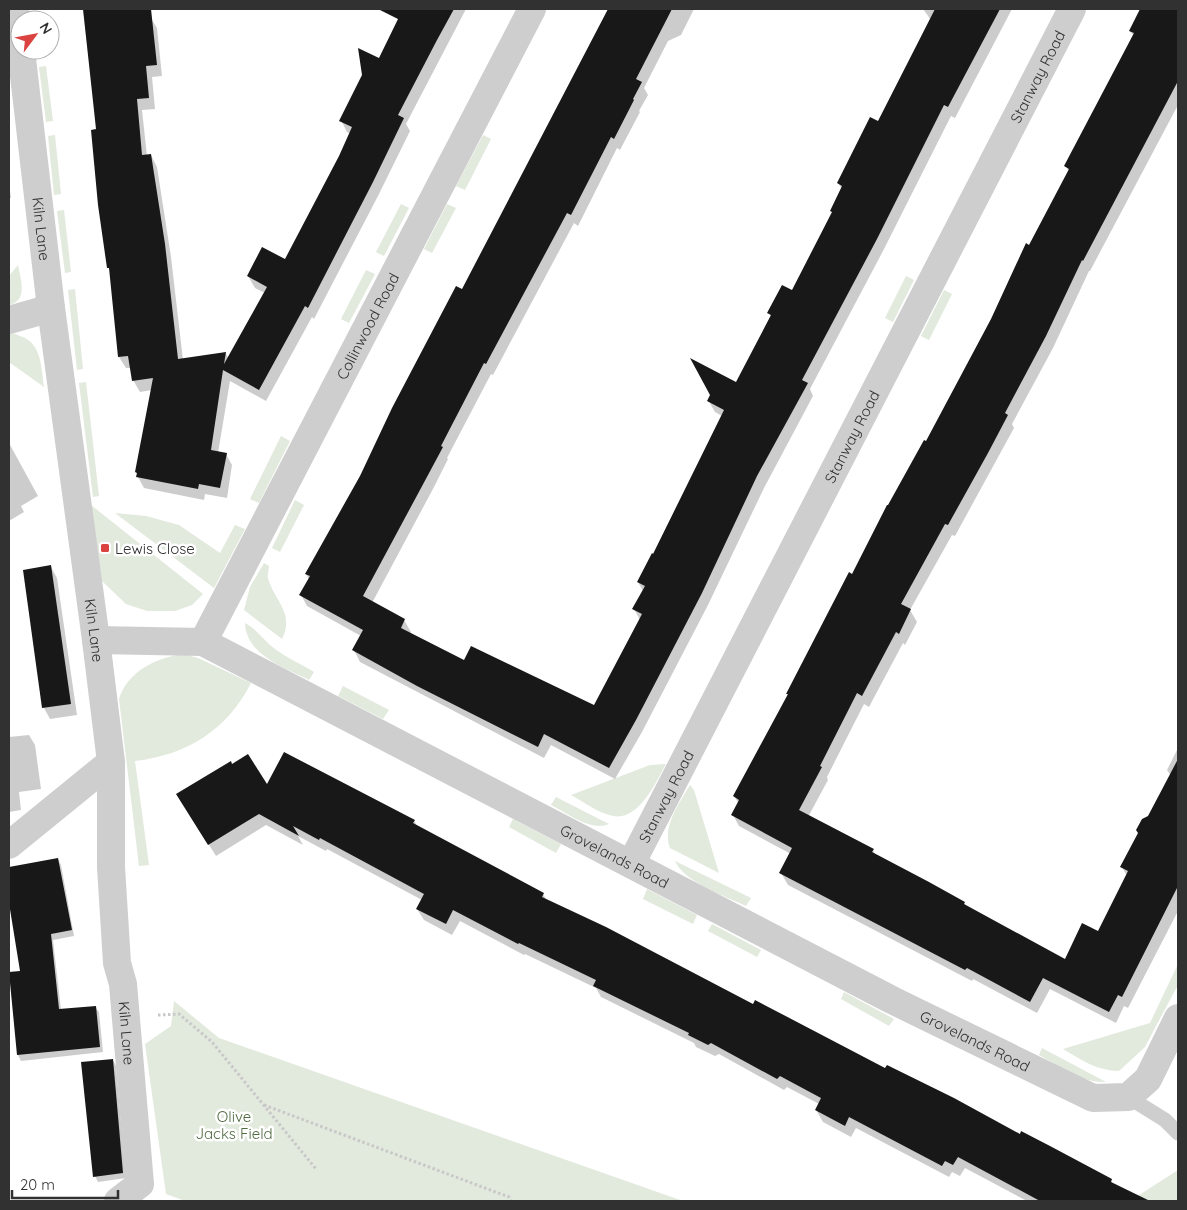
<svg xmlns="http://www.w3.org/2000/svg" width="1187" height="1210" viewBox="0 0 1187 1210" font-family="Quicksand,sans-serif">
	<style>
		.green { fill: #e2e9dd }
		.shadow { fill: #0003 }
		.building { fill: #181818 }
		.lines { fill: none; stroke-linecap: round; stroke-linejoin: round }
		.path { stroke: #c8c8c8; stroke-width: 3; stroke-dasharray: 2.5 2.5; stroke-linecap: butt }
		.lane { stroke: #cecece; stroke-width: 15 }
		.street { stroke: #cecece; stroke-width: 28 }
		.poi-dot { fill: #da4340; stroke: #fff; stroke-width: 2 }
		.labels { text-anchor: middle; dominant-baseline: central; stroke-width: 5; stroke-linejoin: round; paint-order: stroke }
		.street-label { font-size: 15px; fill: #313131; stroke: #fff }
		.poi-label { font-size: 15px; fill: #313131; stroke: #fff; text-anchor: start }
		.park-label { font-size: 15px; fill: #506a40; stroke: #fff }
	</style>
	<rect width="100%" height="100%" fill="#fff"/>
	<g class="green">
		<polygon points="46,66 53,121 46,122 39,67"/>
		<polygon points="55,135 61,194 54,195 48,136"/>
		<polygon points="483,135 491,139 465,190 456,186"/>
		<polygon points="401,204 409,208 384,256 376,252"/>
		<polygon points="447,204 456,208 432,253 424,249"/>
		<polygon points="64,210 71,272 65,273 57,211"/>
		<path d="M18 265C21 280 28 301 9 305V276Z"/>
		<polygon points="366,270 375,274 349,323 341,319"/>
		<polygon points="906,276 914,280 893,322 885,318"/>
		<polygon points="75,289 83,369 77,370 68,290"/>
		<polygon points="944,290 952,294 929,340 921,336"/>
		<path d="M9 333C13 333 16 334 20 336 42 343 41 367 44 387L9 362Z"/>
		<polygon points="86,382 99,496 93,497 79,383"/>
		<polygon points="281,436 290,441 259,503 250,499"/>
		<polygon points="295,500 304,505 280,552 272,548"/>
		<polygon points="91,505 203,594 192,605 175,611 147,611 126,604 102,581"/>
		<polygon points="115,513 146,516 179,525 220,553 235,525 245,529 214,588"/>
		<path d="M264 563 269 566C269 570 267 574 268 578 274 601 295 612 282 639L244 610 250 587Z"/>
		<path d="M245 623C257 629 264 641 275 649 287 658 301 664 314 672L309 680C285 668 246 655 245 623Z"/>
		<path d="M183 654 198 658 251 683C227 730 187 755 135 761L149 865 139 866 119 699C128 671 156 658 183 654Z"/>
		<polygon points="343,686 389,710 383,719 338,696"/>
		<path d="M666 764C656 782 639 821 613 816 598 813 584 802 571 795L650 765Z"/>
		<path d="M690 785 694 790 719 873 670 848C662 826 679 804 690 785Z"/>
		<path d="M556 797 609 824C591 832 567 813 551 805Z"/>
		<polygon points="513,819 561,844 556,853 509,827"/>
		<path d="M675 861 751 898 746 906C725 896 684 882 675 861Z"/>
		<polygon points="647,889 697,915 693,924 643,899"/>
		<polygon points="712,924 761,950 757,957 708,931"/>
		<path d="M1178 964V985L1156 1026 1145 1047 1119 1071C1098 1071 1081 1060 1063 1049L1150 1023Z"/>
		<polygon points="844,992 894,1019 889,1026 841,999"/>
		<polygon points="174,1001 219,1038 683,1201 185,1201 166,1194 145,1044 171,1026"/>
		<path d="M1042 1048 1106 1082C1081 1083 1060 1067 1039 1055Z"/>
		<polygon points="1178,1170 1178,1201 1130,1201"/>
	</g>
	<g class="shadow">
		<polygon points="83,9 139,9 150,17 157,28 162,76 152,77 155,109 142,110 147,156 151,155 157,167 171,257 183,360 226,354 229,359 265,293 255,288 248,276 286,261 351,134 347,132 341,120 380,60 405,9 466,9 406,124 410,131 379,194 314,319 312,317 266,401 230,381 218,453 226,454 232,465 227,498 205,494 204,500 144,488 138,477 136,472 152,390 140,392 133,380 131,368 126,368 119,357 111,272 108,267 97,130"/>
		<polygon points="610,9 694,9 681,35 668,41 644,88 648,95 639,111 640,112 620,150 617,148 578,226 574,223 493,375 491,374 447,458 448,459 434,487 372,603 404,620 411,632 410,634 465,662 595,707 640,620 634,609 643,591 638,582 654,556 722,416 715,412 708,400 737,384 771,317 769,313 793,292 833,214 831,211 842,189 838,183 878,122 931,20 923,9 1012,9 955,118 951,116 883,251 810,389 813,396 764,488 708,605 642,732 615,779 551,745 544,758 360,662 354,650 361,636 307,606 301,595 309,579 306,574 484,252"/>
		<polygon points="1142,9 1178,9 1178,105 1090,271 1089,271 1053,348 1012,424 1014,428 955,536 952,535 910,610 917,622 905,645 903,643 869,707 864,704 827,777 828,780 808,817 873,850 876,856 964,903 966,907 1065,961 1099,933 1127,876 1122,867 1171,776 1167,770 1178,748 1178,911 1128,1008 1124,1006 1116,1023 1050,989 1037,1013 973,979 972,981 788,885 781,873 791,854 739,826 733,815 739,804 734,796 788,695 787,694 926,443 1069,172 1066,166 1134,36 1130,31"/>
		<polygon points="9,184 11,198 9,198"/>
		<polygon points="9,443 38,496 21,506 24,512 9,521"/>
		<polygon points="51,567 57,578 77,715 50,719 44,708"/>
		<polygon points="29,735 35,745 41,789 19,792 21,810 9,812 9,737"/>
		<polygon points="232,765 267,787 414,820 417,826 543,894 547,901 754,1006 1110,1179 1117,1191 1112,1201 1027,1201 965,1168 960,1176 952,1172 949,1177 856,1128 851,1137 823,1122 816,1110 819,1104 787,1087 784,1090 719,1054 715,1056 696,1047 694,1043 601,997 596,988 525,954 524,955 460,921 452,935 424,920 417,909 422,900 327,849 326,851 298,836 303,845 266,825 216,856 185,806"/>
		<polygon points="58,859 61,865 74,936 53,940 61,1010 95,1007 99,1012 103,1052 21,1061 18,1055 9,973 22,972 9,889 9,869"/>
		<polygon points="113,1060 116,1066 126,1178 98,1182 95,1176"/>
	</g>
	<g class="building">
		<polygon points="83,9 151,9 157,65 146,66 149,98 137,99 142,155 151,154 165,244 178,359 226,352 224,364 267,287 247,276 262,247 285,259 339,156 352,127 339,121 362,75 358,48 379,58 398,19 378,9 454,9 437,40 398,115 404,118 373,182 308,308 305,306 259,390 223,370 211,450 227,453 220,488 199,484 198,489 136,477 137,473 135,472 153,378 132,381 128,356 118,357 109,268 107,268 98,205 91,130 96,129"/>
		<polygon points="608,9 672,9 636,79 642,82 633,99 634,100 614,139 611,137 571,215 567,213 486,364 484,363 441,446 443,447 428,475 363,596 405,619 401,628 464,660 471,646 594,705 642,614 632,609 645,586 637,582 652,553 653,554 724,410 707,401 710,395 690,358 736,382 771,315 767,313 782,285 792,290 832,212 830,211 842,186 837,183 870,117 878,121 935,9 1000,9 948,107 944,105 877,239 802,380 808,383 757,476 702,593 636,720 609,768 544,734 538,747 417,686 352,650 363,630 299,595 310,576 305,574 360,476 392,408 456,286 462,289"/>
		<polygon points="1140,9 1178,9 1178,81 1083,261 1082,260 1046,336 1005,413 1008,415 988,453 948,525 945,524 901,604 911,609 899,634 896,632 862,696 857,693 820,766 822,767 799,810 874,849 872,852 929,882 965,902 964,904 1065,959 1082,923 1098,931 1128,871 1120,867 1138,833 1136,830 1142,819 1148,816 1178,759 1178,886 1122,997 1118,995 1109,1012 1043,978 1030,1002 967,968 965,970 779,873 792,848 731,815 739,800 733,796 788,694 786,694 849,572 852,574 887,505 888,505 924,440 926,441 991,319 1026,243 1029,245 1069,169 1064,166 1134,33 1129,31"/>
		<polygon points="51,565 71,704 42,708 23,570"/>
		<polygon points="284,752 415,820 413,823 544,893 542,897 606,927 753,1004 755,1000 885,1068 887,1065 954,1098 1020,1134 1021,1131 1050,1146 1112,1179 1111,1182 1150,1201 1040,1201 958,1157 953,1165 945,1161 942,1166 849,1117 845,1126 815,1110 821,1098 780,1076 777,1079 711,1043 708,1045 688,1035 689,1033 593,986 596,980 519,943 518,944 453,910 446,924 416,909 424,894 320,838 319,840 293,826 299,836 259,814 208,845 176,794 231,761 232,764 248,754 267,784"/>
		<polygon points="58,858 72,930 51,934 59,1009 96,1006 100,1047 17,1055 9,972 20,971 9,903 9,867"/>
		<polygon points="113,1059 123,1173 93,1177 81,1062"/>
	</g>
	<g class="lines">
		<g class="path">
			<polyline points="158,1015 179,1014 212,1042 316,1169"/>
			<polyline points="264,1105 509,1197 511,1201"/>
		</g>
		<polyline class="lane" points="1128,1097 1165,1120 1178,1133"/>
		<g class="street">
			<polyline points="15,9 20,45"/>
			<path id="s1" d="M21 50 51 308 96 640 111 762V867L117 963 123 984 140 1184 118 1201"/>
			<polyline points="9,320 51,308"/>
			<path id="s2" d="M96 640 203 642 892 1000 1093 1098 1128 1097 1148 1079 1178 1018"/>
			<path id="s3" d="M203 642 532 9"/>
			<polyline points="9,845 111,762"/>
			<path id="s4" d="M631 864 1072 9"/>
		</g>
	</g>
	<rect class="poi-dot" x="100" y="543" width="10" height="10" rx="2.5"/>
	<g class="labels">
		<g class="street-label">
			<text stroke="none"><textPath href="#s4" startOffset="886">Stanway Road</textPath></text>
			<text stroke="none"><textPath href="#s1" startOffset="180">Kiln Lane</textPath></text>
			<text stroke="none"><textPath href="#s3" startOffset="356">Collinwood Road</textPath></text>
			<text stroke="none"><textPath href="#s4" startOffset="481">Stanway Road</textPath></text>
			<text stroke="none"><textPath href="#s1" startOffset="585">Kiln Lane</textPath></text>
			<text stroke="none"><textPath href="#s4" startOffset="76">Stanway Road</textPath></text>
			<text stroke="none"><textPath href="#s2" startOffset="571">Grovelands Road</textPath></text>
			<text stroke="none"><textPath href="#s1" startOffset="990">Kiln Lane</textPath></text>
			<text stroke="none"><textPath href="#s2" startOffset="976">Grovelands Road</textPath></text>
		</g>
		<g class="poi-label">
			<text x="115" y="548">Lewis Close</text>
		</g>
		<g class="park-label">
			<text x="234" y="1116">Olive<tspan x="234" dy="17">Jacks Field</tspan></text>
		</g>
	</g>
	<rect width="1187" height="1210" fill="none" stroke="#313131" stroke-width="20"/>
	<g transform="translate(35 35) rotate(58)"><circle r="24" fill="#ffffff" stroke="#adadad"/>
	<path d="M0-4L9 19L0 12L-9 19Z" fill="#da4340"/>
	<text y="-8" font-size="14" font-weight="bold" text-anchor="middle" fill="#313131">N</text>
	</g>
	<path d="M12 1190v8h106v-8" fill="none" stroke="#313131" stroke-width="2.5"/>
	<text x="20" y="1190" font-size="15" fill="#313131" stroke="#ffffff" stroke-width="4" paint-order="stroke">20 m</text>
</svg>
